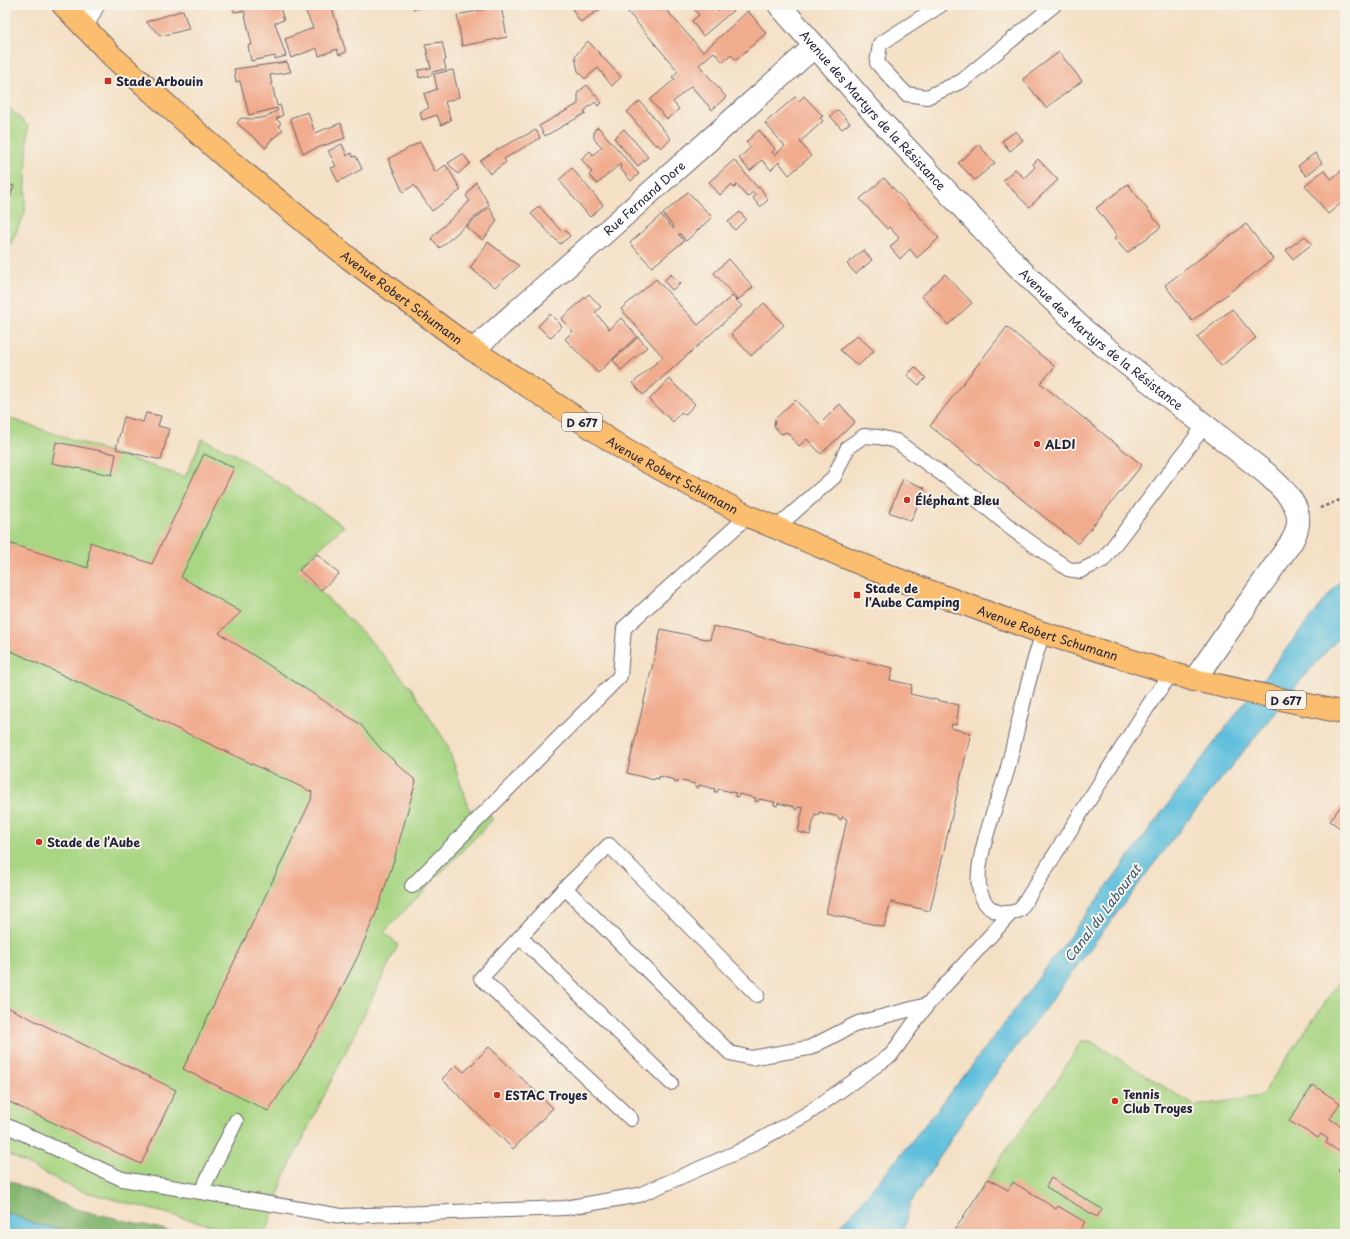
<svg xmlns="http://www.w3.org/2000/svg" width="1350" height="1239" viewBox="0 0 1350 1239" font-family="'Playpen Sans',sans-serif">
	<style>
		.green { fill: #a8d683; stroke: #657c5f }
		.forest { fill: #86b771; stroke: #546c56 }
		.water { fill: #5fbfdd; stroke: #40708c }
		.building { fill: #f1ac8e }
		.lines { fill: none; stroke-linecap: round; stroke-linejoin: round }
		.service-casing { stroke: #6c646b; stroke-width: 16 }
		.minor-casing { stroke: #6c646b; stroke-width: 24 }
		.primary-casing { stroke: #6c646b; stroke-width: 24 }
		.path { stroke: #6c646b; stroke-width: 2.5; stroke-dasharray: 3 3; stroke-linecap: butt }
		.service { stroke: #fff; stroke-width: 14 }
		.minor { stroke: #fff; stroke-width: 22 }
		.primary { stroke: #fbbd6e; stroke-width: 22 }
		.poi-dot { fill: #c8321e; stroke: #f7f3e8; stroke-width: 1.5 }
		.labels { text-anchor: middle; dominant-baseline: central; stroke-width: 4; stroke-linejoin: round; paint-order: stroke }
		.shield { fill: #f7f3e8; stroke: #62616f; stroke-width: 1 }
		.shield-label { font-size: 11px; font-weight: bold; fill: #22223b }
		.poi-label { font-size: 12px; font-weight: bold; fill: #22223b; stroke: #f7f3e8; text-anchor: start }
		.street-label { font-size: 12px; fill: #22223b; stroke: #f7f3e8 }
		.water-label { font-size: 13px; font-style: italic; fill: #375974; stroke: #f7f3e8 }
	</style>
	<rect width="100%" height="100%" fill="#f7f3e8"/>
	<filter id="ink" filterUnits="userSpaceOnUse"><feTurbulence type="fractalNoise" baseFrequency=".025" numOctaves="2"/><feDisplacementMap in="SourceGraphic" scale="8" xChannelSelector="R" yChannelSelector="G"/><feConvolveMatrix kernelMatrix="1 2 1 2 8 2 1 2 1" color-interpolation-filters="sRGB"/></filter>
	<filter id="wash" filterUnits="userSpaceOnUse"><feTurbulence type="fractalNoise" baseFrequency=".012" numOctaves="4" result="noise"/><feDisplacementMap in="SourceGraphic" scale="16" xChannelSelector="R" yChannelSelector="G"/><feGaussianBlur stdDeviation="0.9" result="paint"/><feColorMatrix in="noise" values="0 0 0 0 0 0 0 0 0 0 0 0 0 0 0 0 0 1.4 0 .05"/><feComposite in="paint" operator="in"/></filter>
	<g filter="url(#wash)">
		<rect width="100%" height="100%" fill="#f4e0c5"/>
		<g class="green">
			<polygon points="5,104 28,126 25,213 5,256"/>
			<polygon points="5,417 185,477 202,439 235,454 344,526 297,569 368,638 411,688 447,744 470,811 479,805 493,819 384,932 398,945 284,1177 266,1234 244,1234 78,1190 5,1153"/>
			<polygon points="1345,973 1345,1234 952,1234 1009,1146 1053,1087 1082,1040 1087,1043 1089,1040 1195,1106 1261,1096"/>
		</g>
		<polygon class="forest" points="5,1179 71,1208 183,1234 85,1234 39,1225 5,1212"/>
		<g class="water">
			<path d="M1345 575V631L1305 675 1171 841 974 1103 910 1204 902 1234H834C879 1181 924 1127 967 1072 1094 908 1213 737 1345 575Z"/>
			<polygon points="5,1212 39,1225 85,1234 5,1234"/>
		</g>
		<g id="blocks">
			<g class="building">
				<polygon points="232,5 279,5 284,20 275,23 286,56 275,59 275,56 251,61 248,45 252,45 244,11 234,12"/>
				<polygon points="303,5 331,5 346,52 339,55 337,49 319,56 317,48 291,58 285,39 313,28"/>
				<polygon points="413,5 427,5 427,6 414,9"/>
				<polygon points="570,5 599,5 601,9 580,22"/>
				<polygon points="622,5 662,5 703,52 748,11 766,33 736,60 731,55 723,62 714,52 699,65 726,97 712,110 691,86 673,102 679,109 667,119 650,100 675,79 672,77 678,71"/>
				<polygon points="691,5 713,5 718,11 724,5 734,5 735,9 703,36 692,21 699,15"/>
				<polygon points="501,6 507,37 462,46 457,15"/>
				<polygon points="183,10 189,29 161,36 146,22"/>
				<polygon points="588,41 621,77 612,86 598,68 585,79 578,71 575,56"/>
				<polygon points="442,42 446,60 444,61 446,69 432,72 432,75 419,78 418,70 431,68 425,44"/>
				<polygon points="1059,52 1082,81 1046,108 1023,79"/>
				<polygon points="287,62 291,72 270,75 277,106 280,105 283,115 276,119 281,123 279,126 283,130 270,141 266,148 237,123 241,118 253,119 266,117 278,110 277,108 249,115 240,81 236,82 234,69"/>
				<polygon points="453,70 459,97 445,102 451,120 441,125 437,115 422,120 420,112 429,108 424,94 437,89 434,74"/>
				<polygon points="587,85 602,103 598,106 595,102 584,111 586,113 545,136 539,126 578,104 578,92"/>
				<polygon points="804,96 823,116 820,118 823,121 800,142 811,156 789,175 779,162 771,170 762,160 750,171 739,158 751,147 746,142 759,130 775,149 772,152 775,155 785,146 765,123 795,97 799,101"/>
				<polygon points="640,101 671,139 661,148 657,144 656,146 627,112"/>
				<polygon points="838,110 850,123 842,129 830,116"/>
				<polygon points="308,112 315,133 341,123 345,138 303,153 290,118"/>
				<polygon points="598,127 639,174 631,181 620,168 621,166 620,164 597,184 589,175 592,172 581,159 590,151 593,155 602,147 594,139 594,130"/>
				<polygon points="624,129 648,157 638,166 614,138"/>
				<polygon points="536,130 540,138 504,159 506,162 490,174 480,161 496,150"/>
				<polygon points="1016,131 1023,140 1010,151 1002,141"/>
				<polygon points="420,142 435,172 446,165 461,190 432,211 414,185 403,192 388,159"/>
				<polygon points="342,144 347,156 351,153 353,157 356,156 362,169 338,182 331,168 336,166 328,151"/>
				<polygon points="979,145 995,163 975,180 958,163"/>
				<polygon points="1315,153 1322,163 1306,176 1298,166"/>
				<polygon points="463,154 470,163 458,174 448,163"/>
				<polygon points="1038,159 1058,180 1029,207 1003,180 1015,169 1024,178 1035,167 1033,164"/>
				<polygon points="734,160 758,188 760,187 768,200 760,207 753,198 756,195 753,192 747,197 737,185 734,188 731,185 720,195 709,182"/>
				<polygon points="572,168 603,205 590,217 559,180"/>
				<polygon points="1345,168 1345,200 1328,214 1305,185 1324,170 1331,179"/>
				<polygon points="884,178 939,238 917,258 910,249 900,259 890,247 899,238 889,227 887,229 860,199"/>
				<polygon points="476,182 489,205 440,248 431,238 470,201 466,196"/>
				<polygon points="5,183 14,186 5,211"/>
				<polygon points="1128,184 1161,227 1127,253 1114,238 1117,236 1096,208"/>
				<polygon points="688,192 712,217 686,241 680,234 678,234 684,241 652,267 630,243 661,215 673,229 674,227 663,214"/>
				<polygon points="539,206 562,232 565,230 570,236 560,244 531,214"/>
				<polygon points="489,207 497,221 483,240 466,227"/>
				<polygon points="740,212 746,219 735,230 728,222"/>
				<polygon points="1246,224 1273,259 1192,321 1165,285"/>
				<polygon points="1305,236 1312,244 1293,259 1286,250"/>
				<polygon points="488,242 519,266 495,287 470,268"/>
				<polygon points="863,250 872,260 856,274 847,264"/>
				<polygon points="729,259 753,287 738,300 714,273"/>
				<polygon points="671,274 680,284 672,290 664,281"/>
				<polygon points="945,274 972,303 948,325 922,296"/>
				<polygon points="656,279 698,325 732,296 742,306 643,395 633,383 663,357 621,309"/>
				<polygon points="589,294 601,307 595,312 609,329 621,318 637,336 598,373 565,339 573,331 561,319"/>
				<polygon points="764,303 784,325 751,356 731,334"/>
				<polygon points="1232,309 1256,338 1221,366 1197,337"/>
				<polygon points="550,314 562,326 550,338 538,326"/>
				<polygon points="1007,327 1055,367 1040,383 1142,465 1078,544 930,426"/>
				<polygon points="857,335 874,351 858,366 840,350"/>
				<polygon points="638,337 647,347 621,370 613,360"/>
				<polygon points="915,367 926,378 919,385 907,375"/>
				<polygon points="669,379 695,404 685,415 681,412 673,422 649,400"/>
				<polygon points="795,400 820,424 840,404 855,422 821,454 807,439 799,446 787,432 781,434 774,426 775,419"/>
				<polygon points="146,413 161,416 158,426 169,429 161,460 116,449 124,417 143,422"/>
				<polygon points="56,442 116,454 112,475 52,463"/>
				<polygon points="204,454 234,468 181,577 241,612 219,633 360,724 381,749 416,781 394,860 378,908 358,956 327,1017 298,1067 268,1111 183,1069 311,800 312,792 5,648 5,542 88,568 90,542 152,564"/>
				<polygon points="903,479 925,488 911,521 889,512"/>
				<polygon points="317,554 339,574 321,590 299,570"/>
				<polygon points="713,626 893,668 890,680 912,685 910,694 959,705 956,725 952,724 951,728 971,733 930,911 891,902 884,927 826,913 847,819 842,817 841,820 838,819 839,817 819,812 818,815 815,814 810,835 798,832 803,808 798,807 797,810 795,810 795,807 778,803 777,806 774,805 775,802 759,799 758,802 755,801 756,798 739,794 738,797 735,796 736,793 719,789 717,792 714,792 715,789 699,785 698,788 695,787 695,784 678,780 678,783 674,782 675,780 659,776 658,779 655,778 654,780 627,773 661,629 710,640"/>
				<polygon points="1345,800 1345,831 1330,821"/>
				<polygon points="5,1006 176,1090 141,1164 5,1100"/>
				<polygon points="489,1047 553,1108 513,1149 442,1079 456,1065 464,1072"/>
				<polygon points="1313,1085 1340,1103 1330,1119 1345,1128 1339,1137 1345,1140 1345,1155 1326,1143 1328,1139 1321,1134 1318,1138 1289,1121"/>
				<polygon points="1345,1159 1345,1175 1338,1171"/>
				<polygon points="1051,1178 1102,1209 1097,1217 1046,1187"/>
				<polygon points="988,1179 1008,1190 1013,1182 1056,1209 1058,1206 1085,1222 1077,1234 952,1234"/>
			</g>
		</g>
	</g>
	<g filter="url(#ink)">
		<use href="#blocks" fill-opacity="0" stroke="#6c646b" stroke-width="1"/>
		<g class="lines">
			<defs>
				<g id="service">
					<polyline points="941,5 880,44 877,63 906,94 927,97 962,81 1054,5"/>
					<polyline points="776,528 834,477 848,447 864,436 879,437 896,441 974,497 1012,529 1068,569 1080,571 1103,560 1205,425"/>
					<path d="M1043 633C1027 678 1019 725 1007 771 998 801 975 858 979 886 983 910 999 918 1020 910L1152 700 1172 673"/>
					<polyline points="412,886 620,676 624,628 748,516"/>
					<polyline points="565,888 520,937 671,1083"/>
					<polyline points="520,937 481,978 631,1119"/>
					<polyline points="757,995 609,845 565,888 730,1053 751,1058 809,1048 858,1023 927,1005"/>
					<polyline points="236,1121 201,1192 341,1216 565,1208 639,1195 740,1151 807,1114 891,1055 927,1005 1010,914"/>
					<polyline points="5,1125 122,1179 201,1192"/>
				</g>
				<g id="minor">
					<path id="s1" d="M779 5 878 118 1023 272 1085 331 1267 474C1288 494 1309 511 1292 541L1194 680"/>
					<polyline points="83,25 93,5"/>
					<path id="s2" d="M473 350 815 46"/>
				</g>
				<g id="primary">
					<path id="s3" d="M63 5 113 57 225 157 350 259 473 350 625 450 748 516 894 578 1043 633 1194 680 1345 713"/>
				</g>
			</defs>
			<use href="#service" class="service-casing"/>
			<use href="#minor" class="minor-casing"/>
			<use href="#primary" class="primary-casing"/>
			<polyline class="path" points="1320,508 1345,498"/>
			<use href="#service" class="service"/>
			<use href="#minor" class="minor"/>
			<use href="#primary" class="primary"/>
		</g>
	</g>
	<g class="poi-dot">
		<rect x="104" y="77" width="8" height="8" rx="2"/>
		<circle cx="1037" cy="444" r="4"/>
		<circle cx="907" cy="500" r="4"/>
		<rect x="853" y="591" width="8" height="8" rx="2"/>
		<circle cx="39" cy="842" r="4"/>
		<circle cx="497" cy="1095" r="4"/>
		<circle cx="1115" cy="1101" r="4"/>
	</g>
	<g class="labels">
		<g class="shield">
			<rect x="562" y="413" width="40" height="18" rx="3"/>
			<rect x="1266" y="691" width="40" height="18" rx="3"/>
		</g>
		<g class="shield-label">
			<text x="582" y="422">D 677</text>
			<text x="1286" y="700">D 677</text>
		</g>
		<g class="poi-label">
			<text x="116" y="81">Stade Arbouin</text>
			<text x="1045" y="444">ALDI</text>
			<text x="915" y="500">Éléphant Bleu</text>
			<text x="865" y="588">Stade de<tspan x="865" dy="14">l'Aube Camping</tspan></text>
			<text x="47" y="842">Stade de l’Aube</text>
			<text x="1123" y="1094">Tennis<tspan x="1123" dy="14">Club Troyes</tspan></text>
			<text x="505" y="1095">ESTAC Troyes</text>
		</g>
		<g class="street-label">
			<text stroke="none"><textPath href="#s1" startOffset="141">Avenue des Martyrs de la Résistance</textPath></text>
			<text stroke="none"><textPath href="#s2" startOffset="229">Rue Fernand Dore</textPath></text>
			<text stroke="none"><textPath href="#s3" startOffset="448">Avenue Robert Schumann</textPath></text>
			<text stroke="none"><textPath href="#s1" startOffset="465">Avenue des Martyrs de la Résistance</textPath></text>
			<text stroke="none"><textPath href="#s3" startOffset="772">Avenue Robert Schumann</textPath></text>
			<text stroke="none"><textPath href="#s3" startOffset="1180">Avenue Robert Schumann</textPath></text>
		</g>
		<g class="water-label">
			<text transform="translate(1102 913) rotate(-53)">Canal du Labourat</text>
		</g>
	</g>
	<rect width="1350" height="1239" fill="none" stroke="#f7f3e8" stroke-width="20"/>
</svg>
